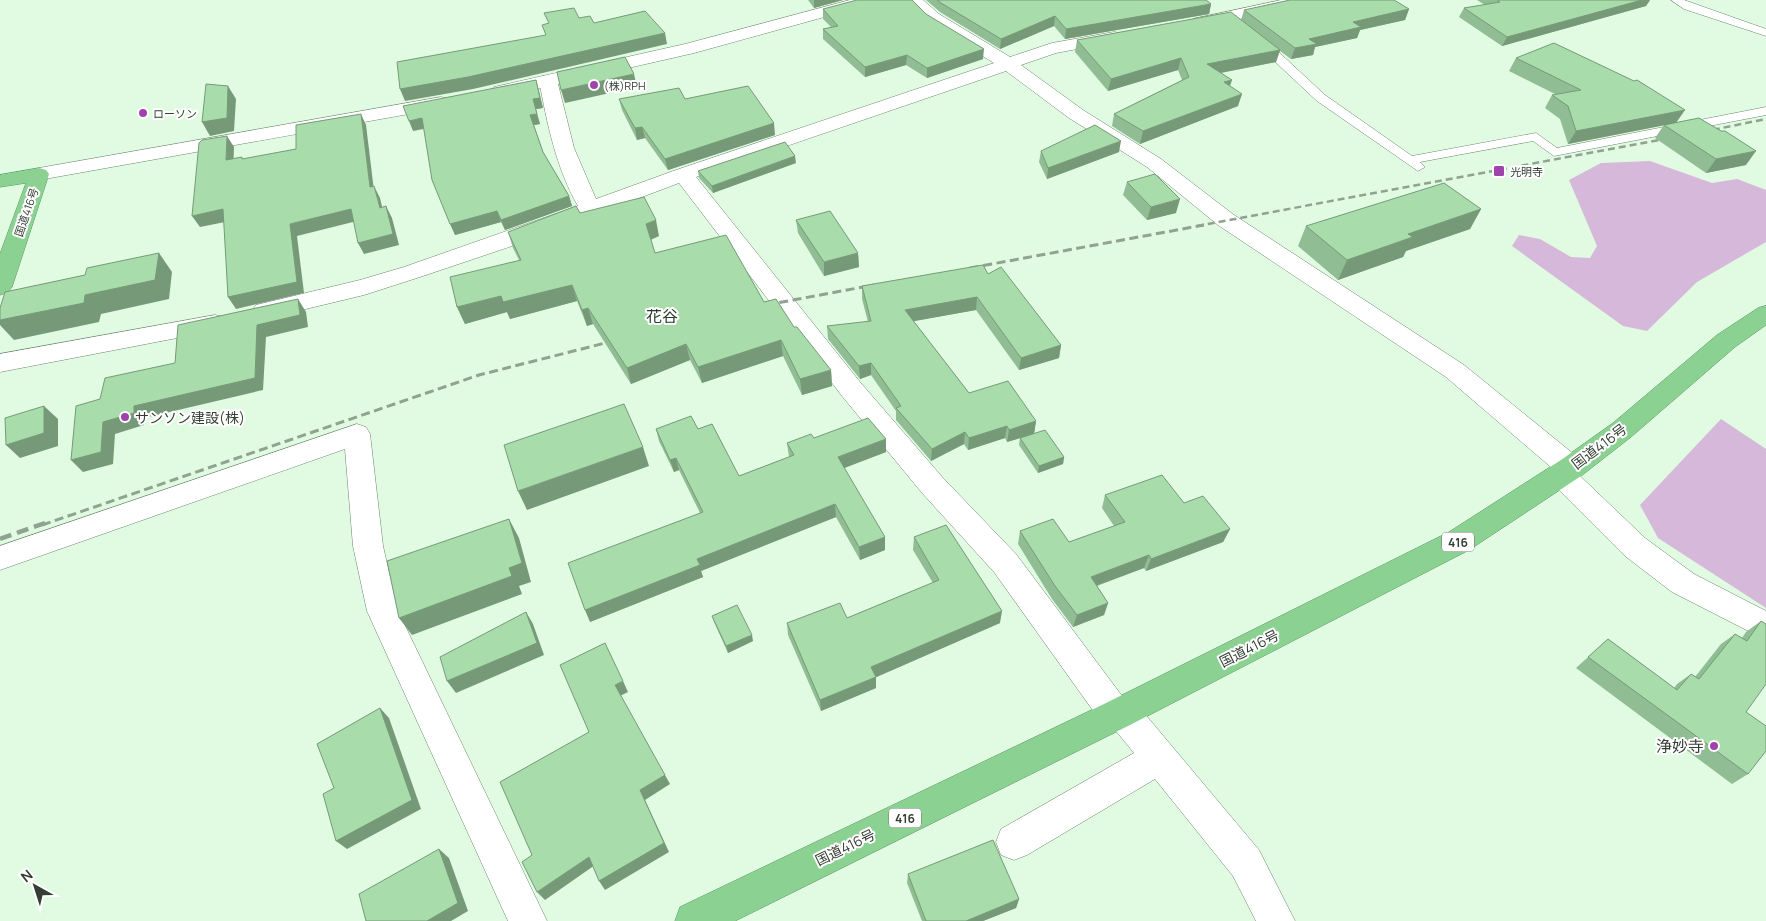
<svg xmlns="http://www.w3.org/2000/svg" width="1766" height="921" viewBox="0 0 1766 921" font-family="Manrope,'Noto Sans JP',sans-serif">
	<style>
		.green { fill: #d6b8da }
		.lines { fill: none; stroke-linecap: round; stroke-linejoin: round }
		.service-casing { stroke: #6d846e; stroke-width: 1 }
		.minor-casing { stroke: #6d846e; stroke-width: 1 }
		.tertiary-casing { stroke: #6d846e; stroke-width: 1 }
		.trunk-casing { stroke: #5a9660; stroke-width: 1 }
		.service { fill: #fff; fill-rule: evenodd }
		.minor { fill: #fff; fill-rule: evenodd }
		.tertiary { fill: #fff; fill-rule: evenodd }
		.trunk { fill: #8bd292; fill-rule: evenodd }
		.rail-far2 { stroke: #90a290; stroke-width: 2.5; stroke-dasharray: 7 4; stroke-linecap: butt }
		.rail-far1 { stroke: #90a290; stroke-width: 3; stroke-dasharray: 9 4.5; stroke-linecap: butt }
		.rail { stroke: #90a290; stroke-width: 4.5; stroke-dasharray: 12 6; stroke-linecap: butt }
		.wall { fill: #90bd93 }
		.shaded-wall { fill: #769a78 }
		.building { fill: #a8dcab; stroke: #769a78 }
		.poi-dot { fill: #9f43ad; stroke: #fff; stroke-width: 2 }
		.labels { text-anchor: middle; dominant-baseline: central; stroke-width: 4; stroke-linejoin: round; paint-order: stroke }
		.far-poi-label { font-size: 11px; fill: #343e34; stroke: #fff; text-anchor: start }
		.far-street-label { font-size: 11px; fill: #343e34; stroke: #fff }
		.shield { fill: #fff; stroke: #717871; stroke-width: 1 }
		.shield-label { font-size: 12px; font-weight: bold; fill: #343e34 }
		.poi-label { font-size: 14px; fill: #343e34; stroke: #fff; text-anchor: start }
		.street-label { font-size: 14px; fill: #343e34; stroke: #fff }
		.quarter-label { font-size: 16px; fill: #283d2a; stroke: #fff }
		.near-poi-label { font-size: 16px; fill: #343e34; stroke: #fff; text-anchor: end }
	</style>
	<rect width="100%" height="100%" fill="#e1fbe2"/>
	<g class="green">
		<polygon points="1650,161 1712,183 1737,179 1766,190 1766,242 1697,282 1647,331 1623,326 1512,246 1519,235 1540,239 1571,257 1590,258 1597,246 1569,180 1601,163"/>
		<polygon points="1721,419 1766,449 1766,608 1658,538 1640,505"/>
	</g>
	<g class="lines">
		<defs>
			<g id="service">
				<polygon points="1671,0 1684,0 1766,29 1766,36 1684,9"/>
				<polygon points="1259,38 1271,45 1325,95 1412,156 1536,133 1557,148 1766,107 1766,115 1554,156 1533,141 1420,162 1425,167 1418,171 1317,101 1255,43 1253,41"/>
			</g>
			<g id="minor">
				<path d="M905 0H923L939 14 1010 57 1052 43 1114 32 1120 33 1123 37 1120 41 1056 53 1021 65 1083 110 1161 159 1234 215 1464 365 1581 460 1585 468 1580 476 1645 538 1694 574 1766 611V640L1672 592 1625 556 1552 483 1548 475 1552 468 1446 377 1218 225 1147 167 1069 118 1006 71 696 177 860 382 943 478 1016 554 1122 696 1134 701 1259 850 1295 921H1256L1233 876 1155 779 1027 855 1014 860 1001 855 996 842 1001 829 1134 753 1116 731 1104 726 994 572 923 494 842 396 679 183 512 246 420 277 364 295 264 319 256 317 252 311 256 305 360 280 404 267 578 206C556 168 547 123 539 80L542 76H554L557 80 574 148 596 199 676 170 994 63 927 22Z"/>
				<polygon points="1281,0 1312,0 1310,3 1304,5 1199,28 1193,27 1190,23 1193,19"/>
				<polygon points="215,315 224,317 227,323 224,329 0,372 0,354"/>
				<polygon points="357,424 366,427 370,434 383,546 398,611 547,921 508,921 367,611 353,546 345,449 0,570 0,546"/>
			</g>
			<g id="tertiary">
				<polygon points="850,0 877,0 875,3 694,53 501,97 494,95 492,91 494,87 685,44"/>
				<polygon points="441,97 448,99 450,103 448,107 39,180 32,178 29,174 32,170 39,168"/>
			</g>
			<g id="trunk">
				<polygon points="39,168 46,170 49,174 12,287 8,292 0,295 0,254 26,183 0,187 0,175"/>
				<polygon points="1766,306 1766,325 1735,347 1631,437 1581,476 1469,550 1128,726 735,921 675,921 680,907 1104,704 1449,532 1561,460 1613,423 1717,335 1758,308"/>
			</g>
		</defs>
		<use href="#service" class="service-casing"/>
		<use href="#minor" class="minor-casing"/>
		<use href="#tertiary" class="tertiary-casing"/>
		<use href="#trunk" class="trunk-casing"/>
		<use href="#service" class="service"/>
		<use href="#minor" class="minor"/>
		<use href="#tertiary" class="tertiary"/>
		<use href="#trunk" class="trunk"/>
		<g class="rail-far2">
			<polyline points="1702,132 1766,119"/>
			<polyline points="1197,226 1670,138"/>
		</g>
		<g class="rail-far1">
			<polyline points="970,268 1204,225"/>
			<polyline points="766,305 874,285"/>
			<polyline points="42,525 479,375 617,340"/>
		</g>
		<polyline class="rail" points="0,539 45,523"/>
	</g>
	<g class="wall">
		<polygon points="808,0 843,0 814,8"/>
		<polygon points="926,0 1206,0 1211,4 1209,14 1065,39 1054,26 1000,49 940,12"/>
		<polygon points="1477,0 1650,0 1646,6 1502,46 1459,17 1464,8 1485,5"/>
		<polygon points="823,9 926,14 983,59 927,78 906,65 865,77 823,39 823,29 831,27 823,19"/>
		<polygon points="1409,9 1405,20 1360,30 1357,38 1315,47 1313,55 1291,59 1280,51 1276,62 1221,73 1230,86 1238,106 1140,144 1112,126 1114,114 1182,80 1178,70 1108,91 1075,52 1077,40 1241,20 1244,10"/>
		<polygon points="1516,58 1676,123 1746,165 1706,173 1655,138 1664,125 1568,144 1560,119 1545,108 1552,95 1557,95 1509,71"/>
		<polygon points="536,80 543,108 536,109 540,124 534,125 543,152 569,196 572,206 505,230 501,222 455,235 424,129 413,131"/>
		<polygon points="619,99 685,99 775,135 668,170 645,138 637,140 622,110"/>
		<polygon points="1041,151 1119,152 1047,179 1039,162"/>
		<polygon points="796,163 713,193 699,178 698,171"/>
		<polygon points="1127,182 1176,213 1147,220 1123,195"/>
		<polygon points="1481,209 1470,229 1406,251 1403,257 1338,280 1298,246 1306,226"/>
		<polygon points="580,213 659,236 651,240 655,253 764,302 794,327 831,370 832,386 802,395 783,356 702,383 690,360 631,384 593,324 587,326 577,301 510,319 507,312 465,324 457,307 519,260 513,248 508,232"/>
		<polygon points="796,220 858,253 859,267 824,276 798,233"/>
		<polygon points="988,274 1061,345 1059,358 1019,370 976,310 913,321 969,393 1036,421 1034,434 1007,442 1005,438 968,450 964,444 931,461 896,420 896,411 871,375 860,379 828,339 827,326 868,322 862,299 862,286"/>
		<polygon points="656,429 698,429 739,476 789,457 787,443 814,438 886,452 844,468 885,550 860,560 836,517 701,571 703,577 590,622 700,513 679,470 674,472 659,441"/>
		<polygon points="1020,438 1064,457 1063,464 1038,473 1019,445"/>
		<polygon points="1105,495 1184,503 1230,529 1223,542 1146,571 1144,568 1097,586 1108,603 1104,615 1073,627 1052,599 1018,544 1020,531 1069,542 1114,526 1102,508"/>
		<polygon points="914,537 1000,623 876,677 876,688 821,711 788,635 787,623 847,618 933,583 913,550"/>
		<polygon points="712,616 753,641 728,653 714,622"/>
		<polygon points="1761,621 1746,712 1748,774 1732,784 1576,668 1608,639 1674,688 1677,684 1691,674 1695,677 1721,644 1735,634 1742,638 1746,632"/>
		<polygon points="908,874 1019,899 1016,908 983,921 922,921 907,883"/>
	</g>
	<g class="shaded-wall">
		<polygon points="814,0 843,0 814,8"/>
		<polygon points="1642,0 1650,0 1646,6 1502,46 1507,37"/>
		<polygon points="1211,4 1209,14 1065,39 1066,29"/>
		<polygon points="1409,9 1405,20 1360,30 1357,38 1315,47 1313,55 1291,59 1295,48 1309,39 1353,22"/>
		<polygon points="1055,16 1054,26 1000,49 1001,39"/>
		<polygon points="665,33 667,44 473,89 405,101 400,89"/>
		<polygon points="984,49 983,59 927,78 927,68"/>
		<polygon points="1280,50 1276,62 1204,76 1207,64"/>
		<polygon points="907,55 906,65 865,77 865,67"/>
		<polygon points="1181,58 1178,70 1108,91 1111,79"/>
		<polygon points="634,74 637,87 565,103 561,90"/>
		<polygon points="536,80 543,108 536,109 533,99"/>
		<polygon points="1232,80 1228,92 1224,82"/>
		<polygon points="228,86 236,99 234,131 210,136 202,122"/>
		<polygon points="1242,94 1238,106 1140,144 1143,131"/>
		<polygon points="1685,110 1676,123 1568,144 1576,131"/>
		<polygon points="361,114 366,125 375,199 370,187"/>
		<polygon points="537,114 540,124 534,125 530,115"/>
		<polygon points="422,118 426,128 413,131 409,121"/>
		<polygon points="774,123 775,135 668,170 665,159"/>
		<polygon points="642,127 645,138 637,140 635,128"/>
		<polygon points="227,136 234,147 233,172 226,160"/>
		<polygon points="1121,141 1119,152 1047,179 1048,168"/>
		<polygon points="1756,151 1746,165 1706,173 1716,159"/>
		<polygon points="795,156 796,163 713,193 712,186"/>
		<polygon points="374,186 380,198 385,219 380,208"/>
		<polygon points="569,196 572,206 505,230 501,220"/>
		<polygon points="1180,199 1176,213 1147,220 1151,207"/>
		<polygon points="386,206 392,218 399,245 364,254 358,243"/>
		<polygon points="223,209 230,221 200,227 192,216"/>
		<polygon points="351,209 357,221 297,236 304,293 236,309 228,297 290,224"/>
		<polygon points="1481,209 1470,229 1406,251 1403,257 1338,280 1347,260 1408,234"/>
		<polygon points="497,211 501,222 455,235 450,224"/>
		<polygon points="656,220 659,236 649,240 646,224"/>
		<polygon points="159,253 172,272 169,299 101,314 99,322 14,340 0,325 0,320 85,295"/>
		<polygon points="858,253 859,267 824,276 824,262"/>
		<polygon points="572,285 577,301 510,319 507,312 465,324 457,307 501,296"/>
		<polygon points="977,297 976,310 904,323 905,310"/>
		<polygon points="298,299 306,312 308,327 266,337 263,390 144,418 144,425 115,434 113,464 83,472 71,460 103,422 134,406 257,325"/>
		<polygon points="588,308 593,324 587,326 582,310"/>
		<polygon points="781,340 783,356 702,383 698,367"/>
		<polygon points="686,344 690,360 631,384 627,368"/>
		<polygon points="1061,345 1059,358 1019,370 1021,358"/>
		<polygon points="871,363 871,375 860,379 859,366"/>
		<polygon points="831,370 832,386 802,395 800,379"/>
		<polygon points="44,406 58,419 58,446 20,458 6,445"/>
		<polygon points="1036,421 1034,434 1007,442 1009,430"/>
		<polygon points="1007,426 1005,438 968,450 969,438"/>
		<polygon points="965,432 964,444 931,461 932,449"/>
		<polygon points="886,439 886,452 839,470 838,457"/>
		<polygon points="643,447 649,466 527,510 518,491"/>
		<polygon points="1064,457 1063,464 1038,473 1039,466"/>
		<polygon points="676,458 679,470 674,472 670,460"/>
		<polygon points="835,504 836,517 701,571 703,577 590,622 585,610 697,559"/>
		<polygon points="509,519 519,538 531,582 519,586 522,594 412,635 399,618 509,568"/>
		<polygon points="1230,529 1223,542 1146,571 1151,559"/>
		<polygon points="885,537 885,550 860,560 859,547"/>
		<polygon points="1149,555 1144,568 1087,589 1091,577"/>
		<polygon points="1108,603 1104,615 1073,627 1077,615"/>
		<polygon points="1002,611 1000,623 872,679 871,667"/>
		<polygon points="526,612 533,624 544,655 456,693 447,681"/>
		<polygon points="752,635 753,641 728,653 726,646"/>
		<polygon points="876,677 876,688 821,711 820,700"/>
		<polygon points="623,681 628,692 620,696 615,685"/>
		<polygon points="380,708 389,718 421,809 347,849 336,841"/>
		<polygon points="665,775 670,784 645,800 669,852 605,890 599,881 640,790"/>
		<polygon points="439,849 449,858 468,911 451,921 427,921"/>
		<polygon points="589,857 595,865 545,900 537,892"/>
		<polygon points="1019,899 1016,908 983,921 966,921"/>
	</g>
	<g class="building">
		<polygon points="857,0 912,0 926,14 984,49 927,68 907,55 865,67 823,29 838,26 823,9"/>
		<polygon points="937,0 1206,0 1211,4 1066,29 1055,16 1001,39 941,3"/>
		<polygon points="1290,0 1394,0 1409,9 1353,22 1361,27 1309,39 1317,44 1295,48 1244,10"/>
		<polygon points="1497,0 1642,0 1507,37 1464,8 1500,2"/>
		<polygon points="574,8 579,18 590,16 594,23 645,11 665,33 468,77 400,89 397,62 546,35 542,25 549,23 544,13"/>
		<polygon points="1231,12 1280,50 1207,64 1232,80 1224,82 1242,94 1143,131 1114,114 1189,77 1181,58 1111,79 1077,40"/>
		<polygon points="1554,43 1634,81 1637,80 1685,110 1576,131 1568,106 1552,95 1581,90 1516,58"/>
		<polygon points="625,57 634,74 561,90 557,72"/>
		<polygon points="536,80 540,98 533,99 537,114 530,115 543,152 569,196 501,220 497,211 450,224 432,180 422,118 409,121 403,106"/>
		<polygon points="206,84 228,86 227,118 202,122"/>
		<polygon points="748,86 774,123 665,159 642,127 635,128 619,99 679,88 685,99"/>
		<polygon points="361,114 370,187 374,186 380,208 386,206 393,234 358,243 351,209 290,224 297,282 228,297 223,209 192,216 199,143 202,140 227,136 226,160 242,157 242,159 296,149 296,125"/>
		<polygon points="1699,118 1721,131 1725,131 1756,151 1716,159 1664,125"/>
		<polygon points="1095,125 1121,141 1048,168 1041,151"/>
		<polygon points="785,142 795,156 712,186 698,171"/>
		<polygon points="1155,174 1180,199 1151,207 1127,182"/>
		<polygon points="1444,183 1481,209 1408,234 1413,237 1347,260 1306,226"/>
		<polygon points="644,197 656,220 646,224 655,253 726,235 764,302 776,299 794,327 797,327 831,370 800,379 781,340 698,367 686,344 627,368 588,308 582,310 572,285 503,302 501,296 457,307 450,277 521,260 508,232 576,206 580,213"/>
		<polygon points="830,211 858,253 824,262 796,220"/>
		<polygon points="159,253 155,280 85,295 84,303 0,320 0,308 5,292 85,275 87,268"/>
		<polygon points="983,265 988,274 1001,267 1061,345 1021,358 977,297 905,310 969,393 1008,381 1036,421 1009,430 1007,426 969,438 965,432 932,449 896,408 901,406 871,363 859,366 827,326 871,321 862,286"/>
		<polygon points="298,299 300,315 257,325 255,378 134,406 134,413 103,422 101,452 71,460 76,406 100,399 105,378 175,363 178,325"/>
		<polygon points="624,404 643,447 518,491 504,445"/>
		<polygon points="44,406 44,433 6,445 5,418"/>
		<polygon points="691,416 698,429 712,424 739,476 794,455 787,443 811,434 814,438 868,418 886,439 838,457 885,537 859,547 835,504 697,559 700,565 585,610 568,563 703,512 676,458 670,460 656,429"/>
		<polygon points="1045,430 1064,457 1039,466 1020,438"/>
		<polygon points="1162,475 1184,503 1203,496 1230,529 1151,559 1149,555 1091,577 1108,603 1077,615 1055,586 1020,531 1053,519 1069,542 1125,522 1105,495"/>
		<polygon points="509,519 522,563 509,568 512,576 399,618 387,561"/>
		<polygon points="946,525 1002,611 871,667 876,677 820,700 787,623 840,603 847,618 939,580 914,537"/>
		<polygon points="737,605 752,635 726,646 712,616"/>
		<polygon points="526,612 537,643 447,681 440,657"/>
		<polygon points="1761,621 1766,624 1766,684 1746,712 1766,726 1766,751 1748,774 1588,657 1608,639 1677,690 1691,674 1699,679 1735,634 1747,641"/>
		<polygon points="605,643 623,681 615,685 665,775 640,790 664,843 599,881 589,857 537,892 522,862 532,855 500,782 589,732 560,665"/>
		<polygon points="380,708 412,800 336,841 323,794 334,788 317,744"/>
		<polygon points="993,840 1019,899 966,921 926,921 908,874"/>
		<polygon points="439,849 458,903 427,921 366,921 359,894"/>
	</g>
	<g class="poi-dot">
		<circle cx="594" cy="85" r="5"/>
		<circle cx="143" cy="113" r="5"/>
		<rect x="1493" y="165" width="12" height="12" rx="2.5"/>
		<circle cx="125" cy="417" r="5"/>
		<circle cx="1714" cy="746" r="5"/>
	</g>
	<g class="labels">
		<g class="far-poi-label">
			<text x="604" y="85">(株)RPH</text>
			<text x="153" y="113">ローソン</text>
			<text x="1510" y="171">光明寺</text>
		</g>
		<g class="far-street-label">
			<text transform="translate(26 212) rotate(-71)">国道416号</text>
		</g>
		<g class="shield">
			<rect x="1442" y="532.5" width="32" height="19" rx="4"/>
			<rect x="889" y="808.5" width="32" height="19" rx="4"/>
		</g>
		<g class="shield-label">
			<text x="1458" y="542">416</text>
			<text x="905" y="818">416</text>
		</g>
		<g class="poi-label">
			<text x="135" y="417">サンソン建設(株)</text>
		</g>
		<g class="street-label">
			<text transform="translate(1599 446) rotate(-37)">国道416号</text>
			<text transform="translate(1249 648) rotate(-27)">国道416号</text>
			<text transform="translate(845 847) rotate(-26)">国道416号</text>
		</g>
		<g class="quarter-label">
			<text x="662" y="316">花谷</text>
		</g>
		<g class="near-poi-label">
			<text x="1704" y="746">浄妙寺</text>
		</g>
	</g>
	<g transform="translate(35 886) rotate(321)" stroke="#ffffff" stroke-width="4" paint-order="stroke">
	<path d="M0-4L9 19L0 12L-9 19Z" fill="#343e34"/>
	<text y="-8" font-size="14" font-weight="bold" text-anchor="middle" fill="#343e34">N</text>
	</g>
</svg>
